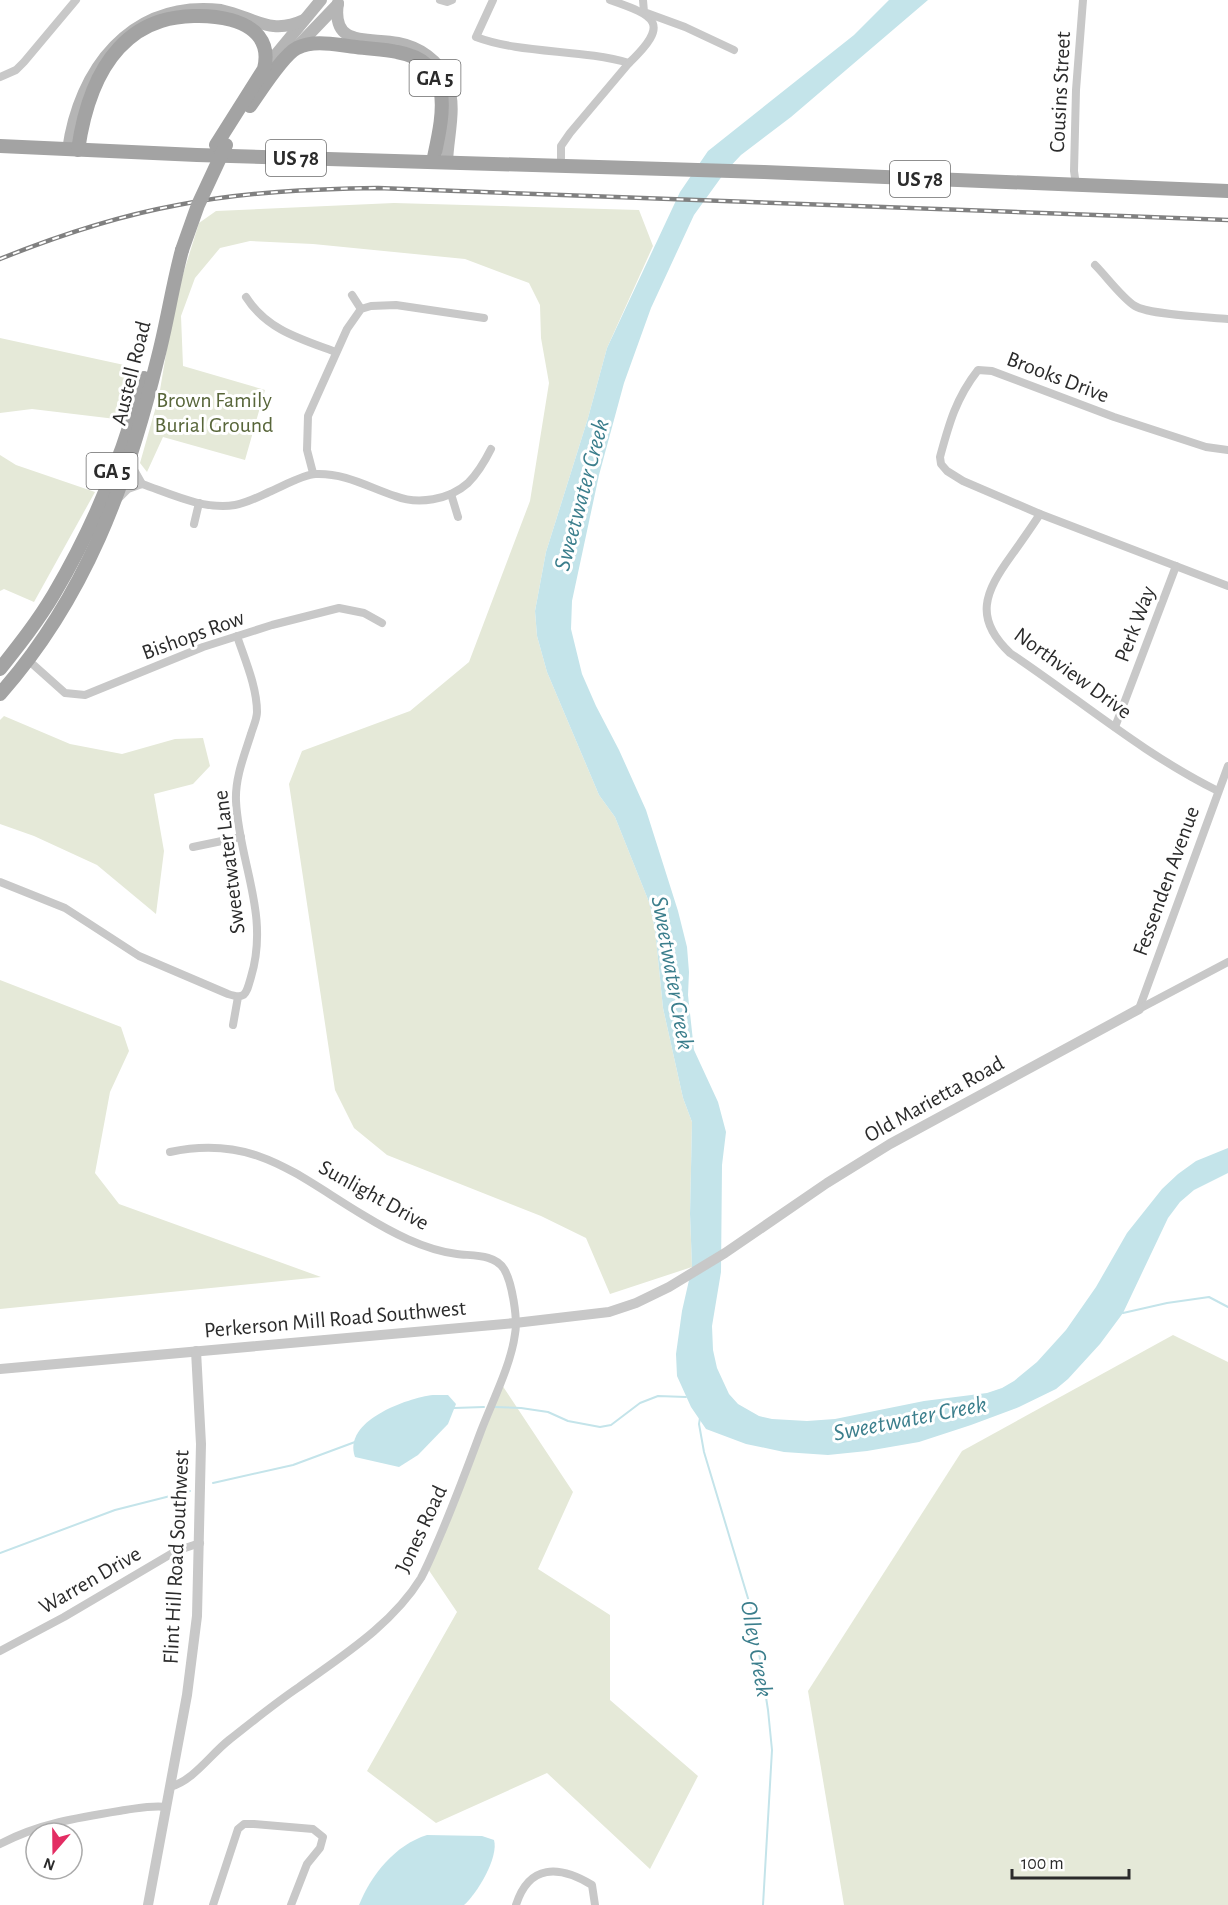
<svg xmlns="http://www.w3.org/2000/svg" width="1228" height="1905" viewBox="0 0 1228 1905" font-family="'Alegreya Sans',sans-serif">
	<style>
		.green { fill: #e5e9d8 }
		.water { fill: #c4e4ea }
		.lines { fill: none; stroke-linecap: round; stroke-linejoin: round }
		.stream { stroke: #c4e4ea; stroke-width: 2 }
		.minor { stroke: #c8c8c8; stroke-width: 8 }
		.tertiary { stroke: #c8c8c8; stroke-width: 10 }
		.secondary { stroke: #b5b5b5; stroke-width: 12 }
		.primary { stroke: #a3a3a3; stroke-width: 14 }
		.rail-casing { stroke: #808080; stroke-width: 4.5 }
		.rail { stroke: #fff; stroke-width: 2; stroke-dasharray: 7; stroke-linecap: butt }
		.primary-bridge { stroke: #a3a3a3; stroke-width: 14 }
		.labels { text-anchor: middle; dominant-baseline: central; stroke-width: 6; stroke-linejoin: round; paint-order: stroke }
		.shield { fill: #fff; stroke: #6b6b6b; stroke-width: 1.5 }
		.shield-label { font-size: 21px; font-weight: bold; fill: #2b2b2b }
		.street-label { font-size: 22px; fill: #2b2b2b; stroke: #fff }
		.park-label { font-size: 22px; fill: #58663a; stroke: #fff }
		.water-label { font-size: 24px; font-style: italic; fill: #3b7e8c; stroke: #fff }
	</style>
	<rect width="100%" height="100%" fill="#fff"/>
	<g class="green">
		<polygon points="394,203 639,210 653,246 607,348 588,418 546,552 535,611 537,636 547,672 599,795 615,817 649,902 655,929 663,1008 683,1098 692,1122 690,1214 692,1267 610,1294 586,1238 541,1216 387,1155 354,1128 335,1090 289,784 302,751 410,711 469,662 530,501 549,383 541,338 540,305 529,283 465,259 313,244 250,241 220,248 195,278 181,316 183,366 265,390 245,460 163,437 147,472 140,463 159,396 175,300 199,223 216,211"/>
		<polygon points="0,338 138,368 124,420 32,409 0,413"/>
		<polygon points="0,455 16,465 95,492 34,602 4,589 0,591"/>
		<polygon points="4,716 70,744 122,754 175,739 203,738 210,766 193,784 154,794 164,851 156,914 97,865 34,836 0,824 0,720"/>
		<polygon points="0,980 121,1027 129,1051 110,1092 95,1173 119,1204 321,1277 0,1309"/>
		<polygon points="1173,1335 1228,1362 1228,1905 844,1905 808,1691 962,1451"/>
		<polygon points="500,1382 573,1492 538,1569 610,1615 610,1700 698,1776 650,1869 547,1773 436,1823 367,1771 457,1612 428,1569"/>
	</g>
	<g class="water">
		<polygon points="889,0 928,0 791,117 741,155 725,172 694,215 651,308 624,383 599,475 572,601 571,629 582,674 596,706 619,750 646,810 678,911 687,947 689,972 688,995 694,1050 718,1102 726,1132 722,1165 721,1272 712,1326 713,1350 717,1368 729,1394 738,1404 759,1416 772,1419 807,1421 835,1419 924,1401 987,1393 1002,1388 1014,1381 1037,1362 1066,1330 1096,1287 1127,1233 1162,1189 1178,1174 1196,1161 1228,1148 1228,1173 1194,1190 1180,1202 1168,1218 1123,1313 1100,1344 1068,1379 1056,1389 1019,1407 971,1425 919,1442 867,1451 828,1455 784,1452 746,1444 706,1429 691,1407 677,1376 676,1354 682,1311 692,1267 690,1214 692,1122 683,1098 663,1008 655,929 649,902 615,817 599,795 547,672 537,636 535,611 546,552 588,418 607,348 680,192 708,151 854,35"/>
		<path d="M433 1395H448L456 1404 448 1424 418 1455 399 1467 355 1457C342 1421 407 1398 433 1395Z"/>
		<path d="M427 1835 482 1836 494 1840C499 1857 477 1894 464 1905H359C371 1875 395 1845 427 1835Z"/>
	</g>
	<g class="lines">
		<g class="stream">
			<polyline points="1121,1312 1123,1313 1167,1303 1209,1297 1228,1307"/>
			<polyline points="494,1407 521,1408 548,1412 568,1421 600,1427 611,1425 640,1403 658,1396 686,1397"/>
			<polyline points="454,1408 484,1407"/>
			<polyline points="700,1418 699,1424 704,1452 753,1615 768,1710 772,1750 763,1905"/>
			<polyline points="213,1483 293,1465 355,1442"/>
			<polyline points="0,1553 115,1510 190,1491"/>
		</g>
		<g class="minor">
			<polyline points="440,0 447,2 452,0"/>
			<path d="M493 0 476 37C521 54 581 49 629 63 671 23 656 16 610 0"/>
			<polyline points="643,0 644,12 685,27 734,50"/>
			<polyline points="0,77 16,70 24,62 76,0"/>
			<polyline points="561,165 561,146 570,133 629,63"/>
			<polyline points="1076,185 1074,171 1076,90 1083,0"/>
			<path d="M1095 265C1107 277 1122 298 1135 306 1150 315 1207 317 1228 319"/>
			<polyline points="352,295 361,309"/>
			<path d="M246 297C267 330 301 339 336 352"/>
			<path d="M1228 450 1206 447 1114 417 992 371 978 370C956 398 949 424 940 457L941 464 947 471 963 481 1040 514 1228 586"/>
			<polyline points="129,461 142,484"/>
			<polyline points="313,473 307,450 308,416 347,329 361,309 371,306 396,305 484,318"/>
			<polyline points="451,494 458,517"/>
			<path d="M117 500 128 489 142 484C171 494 203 510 235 505 247 503 258 497 269 492 281 487 304 474 316 474 345 473 368 487 395 496 418 505 449 500 468 483 478 473 485 461 491 449"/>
			<path d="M1040 514C1031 528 1021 542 1011 556 985 592 973 618 1010 653 1079 699 1143 754 1218 791"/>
			<polyline points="194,524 199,503"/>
			<polyline points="28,660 65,693 85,695 203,647 272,625 339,608 364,613 382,623"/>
			<polyline points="1115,727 1176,566"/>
			<polyline points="193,847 241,837"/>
			<path d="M0 882 65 908 139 956 228 994C246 1000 246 994 251 977 270 914 239 863 236 801 235 778 244 756 251 734 253 727 257 719 257 712 257 687 245 660 237 636"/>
			<polyline points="1139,1009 1228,766"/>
			<polyline points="1139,1009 1228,962"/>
			<polyline points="233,1025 238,997"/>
			<path d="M170 1152C254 1134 296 1175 363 1215 391 1232 424 1250 457 1254 473 1256 495 1254 504 1269 512 1282 518 1319 515 1334 511 1365 492 1402 481 1431 468 1466 455 1501 440 1536 434 1550 428 1565 421 1578 392 1625 342 1656 299 1687 275 1703 252 1722 229 1740 210 1755 194 1780 170 1787"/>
			<polyline points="0,1651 64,1617 176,1551 200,1543"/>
			<path d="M0 1844C40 1823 81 1817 125 1810 140 1808 152 1805 167 1807"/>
			<polyline points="213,1905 238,1829 244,1824 254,1824 313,1829 323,1837 320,1848 307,1864 291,1905"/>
			<path d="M516 1905C529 1864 559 1865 592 1885L595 1905"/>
		</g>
		<g class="tertiary">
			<polyline points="0,1369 515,1323 609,1312 636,1303 669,1287 725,1253 827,1183 890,1144 1139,1009"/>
			<polyline points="148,1905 187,1695 197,1616 201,1444 196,1351"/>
		</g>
		<g class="secondary">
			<path d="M338 3C331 48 369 37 398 43 419 47 439 60 447 81 457 108 448 134 447 162"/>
			<polyline points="295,49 338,4"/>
			<polyline points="264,69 321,0"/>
			<path d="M68 150C79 70 130 0 221 10 254 17 270 36 304 20"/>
		</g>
		<g class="primary">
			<path d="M250 106C260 92 283 55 297 48 314 39 337 45 356 47 370 49 384 49 397 52 458 63 442 119 433 162"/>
			<polyline points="0,146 197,155 764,172 1228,191"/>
			<path d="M78 150C83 115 94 75 119 48 130 36 145 26 161 21 196 10 278 13 264 69L216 145"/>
			<path d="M0 669C19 645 38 621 54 594 93 528 124 452 144 378"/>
			<path d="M0 694C85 598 127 484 157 361 167 324 172 287 182 250"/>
		</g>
		<defs>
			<path id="rail" d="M0 259C57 236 118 216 178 205 244 192 311 189 378 188L1228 220"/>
		</defs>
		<use href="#rail" class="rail-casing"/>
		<use href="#rail" class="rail"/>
		<polyline class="primary-bridge" points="182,250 198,205 226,145"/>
	</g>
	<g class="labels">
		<g class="shield">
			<rect x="409.5" y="60" width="51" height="36" rx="4.5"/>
			<rect x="266" y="140" width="60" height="36" rx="4.5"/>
			<rect x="890" y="161" width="60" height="36" rx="4.5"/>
			<rect x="86.5" y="453" width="51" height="36" rx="4.5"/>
		</g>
		<g class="shield-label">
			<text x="435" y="78">GA 5</text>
			<text x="296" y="158">US 78</text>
			<text x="920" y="179">US 78</text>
			<text x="112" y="471">GA 5</text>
		</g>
		<g class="street-label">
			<text transform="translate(1060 92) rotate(-87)">Cousins Street</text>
			<text transform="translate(131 373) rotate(-76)">Austell Road</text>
			<text transform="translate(1058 377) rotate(21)">Brooks Drive</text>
			<text transform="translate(1135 624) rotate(-69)">Perk Way</text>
			<text transform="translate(193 635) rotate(-20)">Bishops Row</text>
			<text transform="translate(1073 673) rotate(36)">Northview Drive</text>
			<text transform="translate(229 862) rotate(-97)">Sweetwater Lane</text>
			<text transform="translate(1166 881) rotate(-70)">Fessenden Avenue</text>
			<text transform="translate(934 1099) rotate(-29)">Old Marietta Road</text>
			<text transform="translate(374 1195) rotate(29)">Sunlight Drive</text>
			<text transform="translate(335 1319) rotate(-5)">Perkerson Mill Road Southwest</text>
			<text transform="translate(421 1529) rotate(-65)">Jones Road</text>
			<text transform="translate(176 1557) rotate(-87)">Flint Hill Road Southwest</text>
			<text transform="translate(90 1580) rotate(-30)">Warren Drive</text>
		</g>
		<g class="park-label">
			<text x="214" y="400">Brown Family<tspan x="214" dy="25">Burial Ground</tspan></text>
		</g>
		<g class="water-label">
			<text transform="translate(582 495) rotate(-75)">Sweetwater Creek</text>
			<text transform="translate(672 973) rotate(80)">Sweetwater Creek</text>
			<text transform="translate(910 1419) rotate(-11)">Sweetwater Creek</text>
			<text transform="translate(756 1649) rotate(80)">Olley Creek</text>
		</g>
	</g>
	<g transform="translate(54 1851) rotate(200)"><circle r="28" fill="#ffffff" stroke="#aaaaaa" stroke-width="1.5"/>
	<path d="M0-4.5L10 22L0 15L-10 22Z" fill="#e32d63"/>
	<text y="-9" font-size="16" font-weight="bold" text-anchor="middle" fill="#2b2b2b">N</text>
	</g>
	<path d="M1012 1869v9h117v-9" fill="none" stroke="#2b2b2b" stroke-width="3"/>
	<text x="1021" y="1869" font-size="18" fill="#2b2b2b" stroke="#ffffff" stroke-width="4.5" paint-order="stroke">100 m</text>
</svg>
